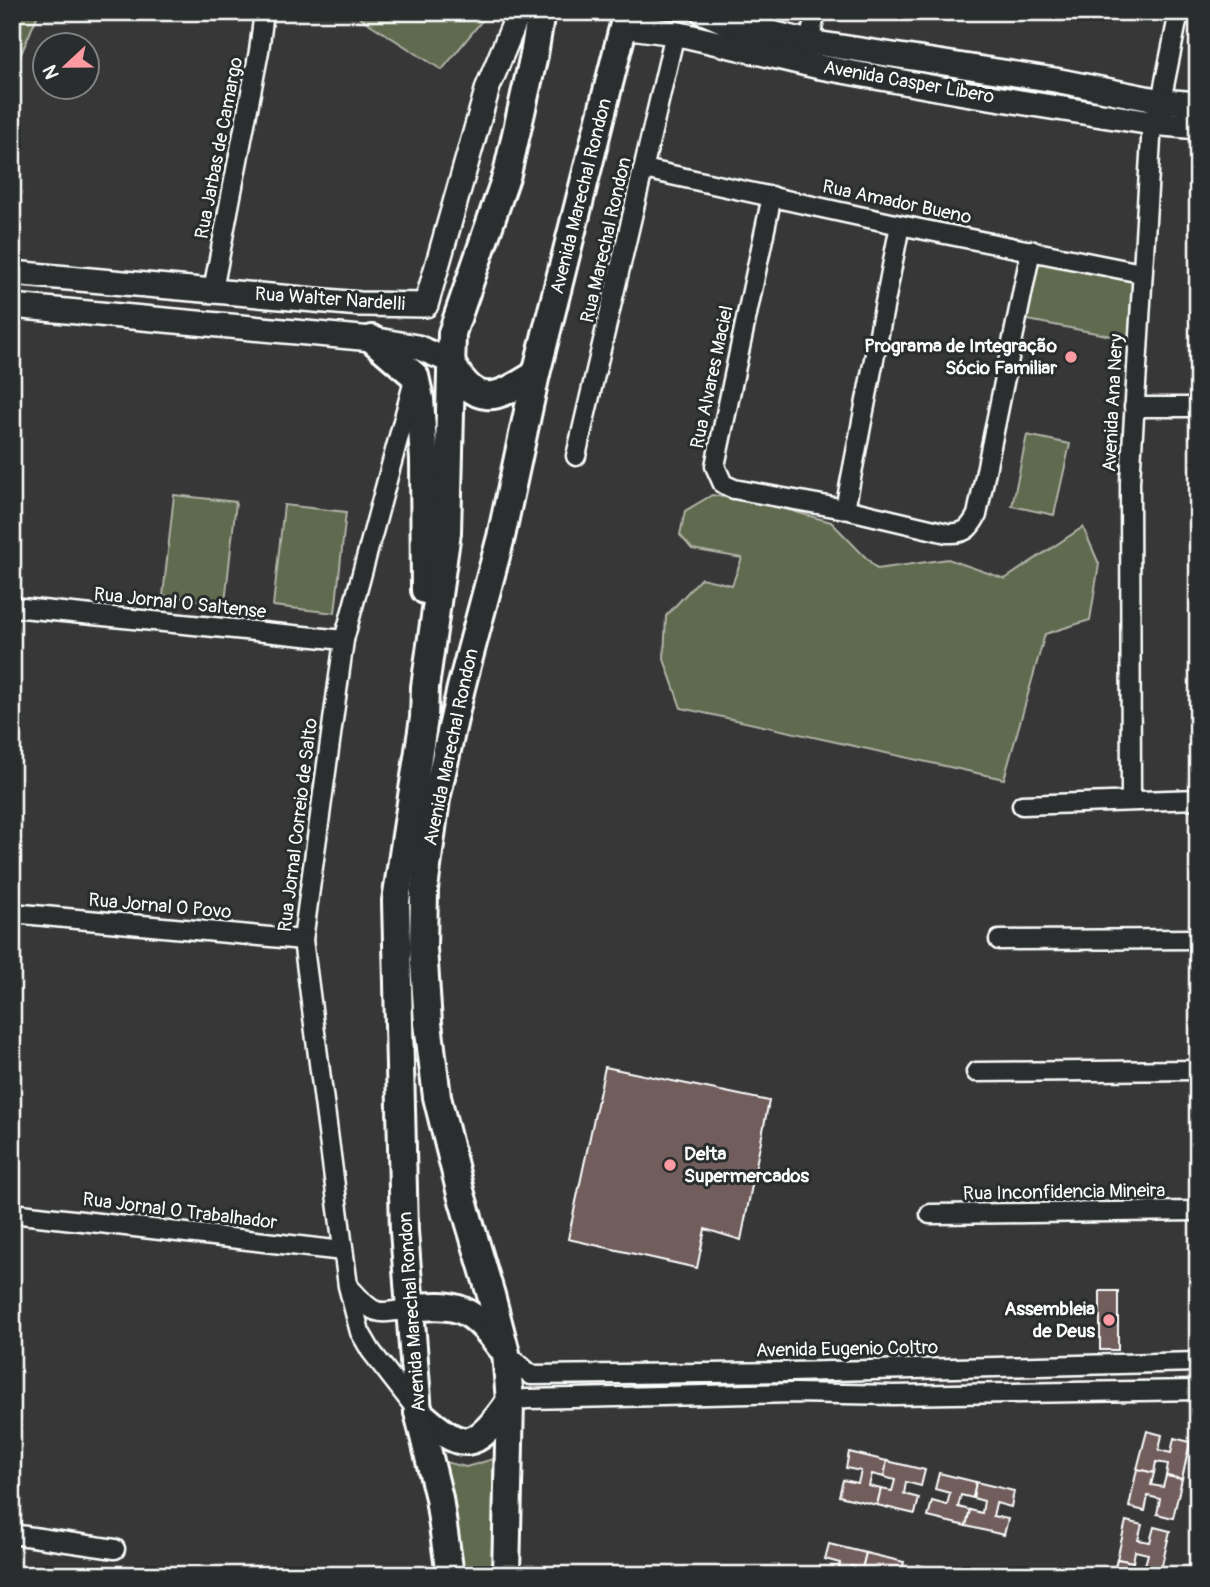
<svg xmlns="http://www.w3.org/2000/svg" width="1210" height="1587" viewBox="0 0 1210 1587" font-family="Pangolin,sans-serif">
	<style>
		.green { fill: #616a50; stroke: #b0b4a8; stroke-width: 2 }
		.building { fill: #705d5c; stroke: #fff; stroke-width: 2 }
		.lines { fill: none; stroke-linecap: round; stroke-linejoin: round }
		.minor-casing { stroke: #fff; stroke-width: 23 }
		.tertiary-casing { stroke: #fff; stroke-width: 28 }
		.secondary-casing { stroke: #fff; stroke-width: 32 }
		.minor { stroke: #2a2d2e; stroke-width: 18 }
		.tertiary { stroke: #2a2d2e; stroke-width: 23 }
		.secondary { stroke: #2a2d2e; stroke-width: 26 }
		.poi-dot { fill: #ff9aa2; stroke: #2a2d2e; stroke-width: 2.5 }
		.labels { text-anchor: middle; dominant-baseline: central; stroke-width: 6; stroke-linejoin: round; paint-order: stroke }
		.street-label { font-size: 19px; fill: #fff; stroke: #2a2d2e }
		.poi-label { font-size: 19px; font-weight: bold; fill: #fff; stroke: #2a2d2e; text-anchor: end }
	</style>
	<rect width="100%" height="100%" fill="#383737"/>
	<filter id="ink" filterUnits="userSpaceOnUse"><feTurbulence type="fractalNoise" baseFrequency=".0143" numOctaves="2"/><feDisplacementMap in="SourceGraphic" scale="14" xChannelSelector="R" yChannelSelector="G"/><feConvolveMatrix kernelMatrix="1 2 1 2 8 2 1 2 1" color-interpolation-filters="sRGB"/></filter>
	<g filter="url(#ink)">
		<g class="green">
			<polygon points="12,12 39,12 12,75"/>
			<polygon points="351,12 489,12 442,70"/>
			<polygon points="1031,250 1141,273 1138,341 1017,318"/>
			<polygon points="1027,435 1070,444 1054,515 1012,506"/>
			<polygon points="174,495 236,502 225,603 163,596"/>
			<polygon points="712,495 771,505 831,522 877,569 948,559 1005,579 1083,527 1099,564 1090,620 1045,634 1004,779 681,708 664,659 666,616 701,578 732,585 742,558 692,549 680,535 685,511"/>
			<polygon points="284,505 346,512 335,613 273,606"/>
			<polygon points="493,1459 493,1575 454,1575 441,1461 466,1467"/>
		</g>
		<g class="building">
			<polygon points="605,1067 769,1101 741,1240 705,1229 697,1268 568,1239"/>
			<rect x="1100" y="1291" width="18" height="59"/>
			<polygon points="1147,1431 1162,1435 1159,1450 1171,1453 1174,1438 1190,1442 1182,1479 1166,1476 1168,1464 1156,1462 1154,1473 1137,1469"/>
			<polygon points="849,1452 887,1461 884,1477 872,1474 869,1486 881,1489 877,1505 839,1496 843,1480 858,1483 861,1471 846,1468"/>
			<polygon points="887,1461 925,1470 921,1486 906,1482 904,1494 919,1498 915,1514 877,1505 881,1489 892,1491 895,1480 884,1477"/>
			<polygon points="1137,1469 1154,1473 1151,1485 1163,1487 1166,1476 1182,1479 1173,1518 1157,1514 1160,1499 1148,1496 1145,1511 1129,1507"/>
			<polygon points="939,1473 976,1482 973,1498 961,1495 958,1507 970,1510 966,1526 928,1517 932,1501 947,1505 950,1493 935,1489"/>
			<polygon points="976,1482 1014,1491 1011,1507 996,1503 993,1516 1008,1519 1004,1535 966,1526 970,1510 982,1513 984,1501 973,1498"/>
			<polygon points="1126,1521 1142,1525 1138,1540 1150,1542 1154,1527 1170,1531 1161,1569 1145,1565 1148,1554 1135,1551 1133,1562 1117,1559"/>
			<polygon points="829,1544 866,1553 862,1569 851,1566 849,1575 837,1575 840,1563 825,1559"/>
			<polygon points="866,1553 904,1562 901,1575 873,1575 874,1571 862,1569"/>
			<polygon points="1117,1559 1133,1562 1130,1574 1133,1575 1113,1575"/>
			<polygon points="918,1565 956,1574 955,1575 915,1575"/>
			<polygon points="1145,1565 1161,1569 1160,1575 1143,1575"/>
		</g>
		<g class="lines">
			<defs>
				<g id="minor">
					<polyline points="809,42 816,12"/>
					<polyline points="644,169 900,225 1141,273"/>
					<path d="M772 196 715 466 723 484 734 489 845 509 947 533C964 534 969 530 977 515L1031 250"/>
					<polyline points="213,290 259,51 264,12"/>
					<polyline points="413,384 344,640 303,940 348,1286 360,1332 371,1351 416,1409"/>
					<polyline points="1134,407 1198,407"/>
					<polyline points="576,456 675,33"/>
					<polyline points="845,509 900,225"/>
					<polyline points="12,607 344,640"/>
					<polyline points="1131,800 1130,482 1152,123 1161,101 1179,12"/>
					<polyline points="1022,805 1198,799"/>
					<polyline points="12,913 303,940"/>
					<polyline points="999,940 1198,939"/>
					<polyline points="976,1072 1198,1070"/>
					<polyline points="12,1213 343,1251"/>
					<polyline points="930,1214 1198,1211"/>
					<path d="M351 1289C374 1314 375 1316 410 1308"/>
					<polyline points="506,1353 531,1375 790,1372 1198,1362"/>
					<polyline points="510,1401 527,1399 793,1393 894,1395 1198,1390"/>
					<polyline points="12,1534 115,1549"/>
				</g>
				<g id="tertiary">
					<polyline points="703,12 726,22 809,42 1055,80 1161,101 1198,104"/>
					<polyline points="623,26 675,33 820,67 964,93 1152,123 1198,127"/>
					<polyline points="12,273 360,304 426,305 488,87 519,12"/>
					<polyline points="12,306 372,339 417,347 450,361"/>
				</g>
				<g id="secondary">
					<polyline points="372,339 415,376 420,399 424,460 425,590"/>
					<path d="M450 361C476 409 495 400 536 374"/>
					<path d="M410 1308C458 1302 471 1308 500 1346"/>
					<path d="M418 1412C463 1452 474 1453 510 1401"/>
					<polyline points="450,1575 439,1498 418,1412 404,1231 396,901 424,718 425,687 447,532 452,333 507,174 534,55 541,12"/>
					<polyline points="506,1575 510,1401 506,1353 491,1295 461,1194 437,1097 428,1023 423,948 424,889 436,799 461,688 501,537 536,374 627,12"/>
				</g>
			</defs>
			<use href="#minor" class="minor-casing"/>
			<use href="#tertiary" class="tertiary-casing"/>
			<use href="#secondary" class="secondary-casing"/>
			<use href="#minor" class="minor"/>
			<use href="#tertiary" class="tertiary"/>
			<use href="#secondary" class="secondary"/>
		</g>
	</g>
	<g class="poi-dot">
		<circle cx="1071" cy="357" r="7"/>
		<circle cx="670" cy="1165" r="7"/>
		<circle cx="1109" cy="1320" r="7"/>
	</g>
	<g class="labels">
		<g class="street-label">
			<text transform="translate(909 82) rotate(10)">Avenida Casper Libero</text>
			<text transform="translate(219 148) rotate(-79)">Rua Jarbas de Camargo</text>
			<text transform="translate(581 196) rotate(-76)">Avenida Marechal Rondon</text>
			<text transform="translate(897 202) rotate(12)">Rua Amador Bueno</text>
			<text transform="translate(606 240) rotate(-77)">Rua Marechal Rondon</text>
			<text transform="translate(330 299) rotate(4)">Rua Walter Nardelli</text>
			<text transform="translate(712 377) rotate(-78)">Rua Alvares Maciel</text>
			<text transform="translate(1113 403) rotate(-87)">Avenida Ana Nery</text>
			<text transform="translate(180 603) rotate(6)">Rua Jornal O Saltense</text>
			<text transform="translate(451 747) rotate(-78)">Avenida Marechal Rondon</text>
			<text transform="translate(298 825) rotate(-83)">Rua Jornal Correio de Salto</text>
			<text transform="translate(160 906) rotate(5)">Rua Jornal O Povo</text>
			<text transform="translate(1064 1192) rotate(-1)">Rua Inconfidencia Mineira</text>
			<text transform="translate(180 1211) rotate(7)">Rua Jornal O Trabalhador</text>
			<text transform="translate(412 1312) rotate(-94)">Avenida Marechal Rondon</text>
			<text transform="translate(847 1349) rotate(-1)">Avenida Eugenio Coltro</text>
		</g>
		<g class="poi-label">
			<text x="1057" y="346">Programa de Integração<tspan x="1057" dy="22">Sócio Familiar</tspan></text>
			<text x="684" y="1154" text-anchor="start">Delta<tspan x="684" dy="22">Supermercados</tspan></text>
			<text x="1095" y="1309">Assembleia<tspan x="1095" dy="22">de Deus</tspan></text>
		</g>
	</g>
	<rect width="1210" height="1587" fill="none" stroke="#2a2d2e" stroke-width="42"/>
	<rect x="21" y="21" width="1168" height="1545" fill="none" stroke="#fff" stroke-width="2.5" filter="url(#ink)"/>
	<g transform="translate(66 66) rotate(248)"><circle r="33" fill="#2a2d2e" stroke="#7f8182" stroke-width="2"/>
	<path d="M0-5L12 26L0 18L-12 26Z" fill="#ff9aa2"/>
	<text y="-10" font-size="19" font-weight="bold" text-anchor="middle" fill="#ffffff">N</text>
	</g>
</svg>
